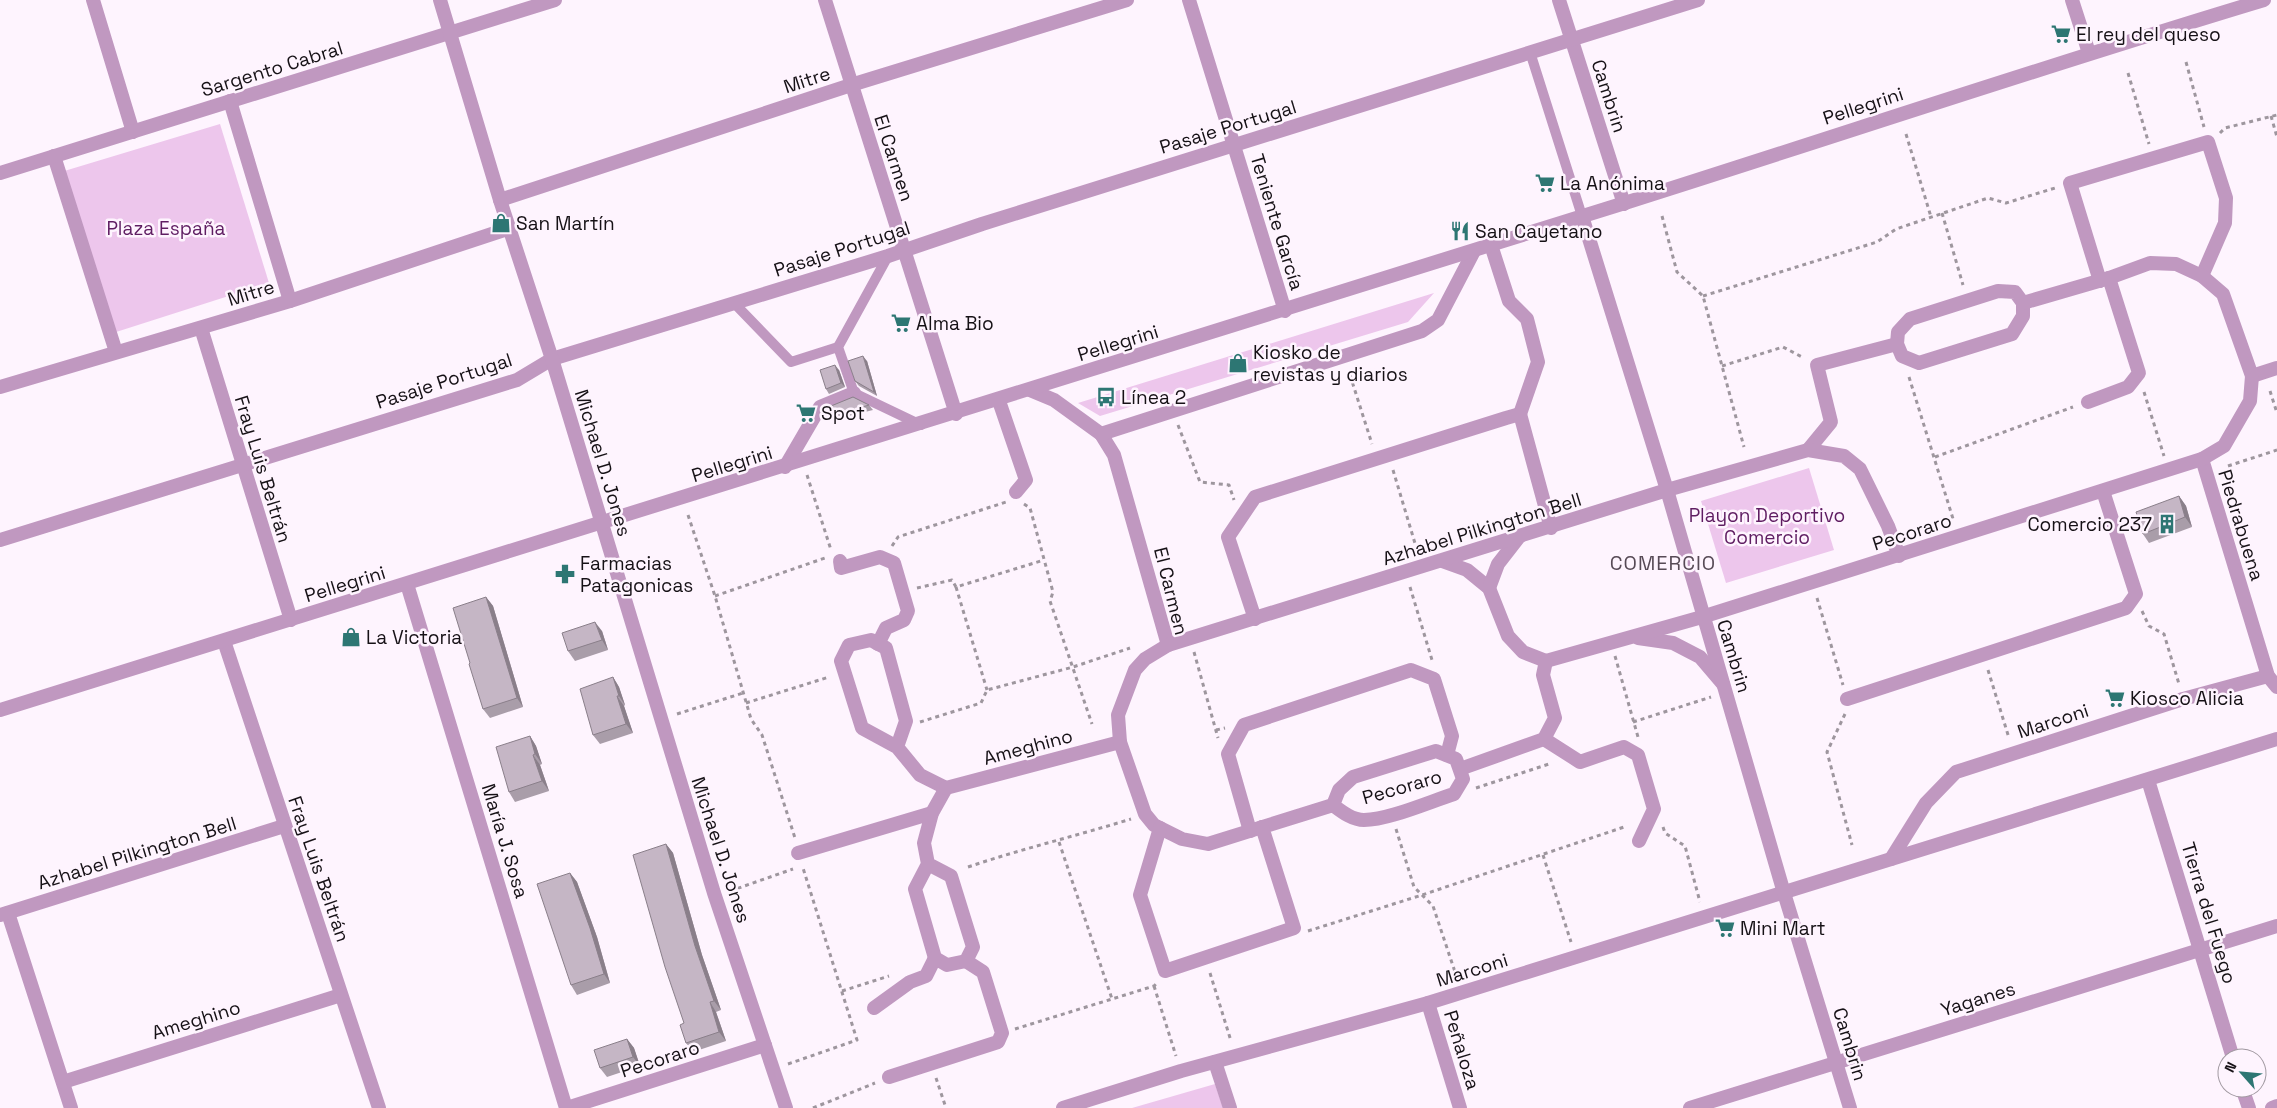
<svg xmlns="http://www.w3.org/2000/svg" width="2277" height="1108" viewBox="0 0 2277 1108" font-family="'Space Grotesk',sans-serif">
	<style>
		.green { fill: #edc6ec }
		.lines { fill: none; stroke-linecap: round; stroke-linejoin: round }
		.path { stroke: #9e969e; stroke-width: 3; stroke-dasharray: 4 4; stroke-linecap: butt }
		.service { stroke: #c098c0; stroke-width: 10 }
		.minor { stroke: #c098c0; stroke-width: 14 }
		.tertiary { stroke: #c098c0; stroke-width: 14 }
		.wall { fill: #a99da9 }
		.shaded-wall { fill: #8a7f8a }
		.building { fill: #c5b6c5; stroke: #8a7f8a }
		.labels { text-anchor: middle; dominant-baseline: central; stroke-width: 5; stroke-linejoin: round; paint-order: stroke }
		.poi-label { font-size: 19px; fill: #161116; stroke: #fef4fe; text-anchor: start }
		.street-label { font-size: 19px; fill: #161116; stroke: #fef4fe }
		.park-label { font-size: 19px; fill: #5f1d62; stroke: #fef4fe }
		.neighbourhood-label { font-size: 20px; letter-spacing: 1px; fill: #574a56; stroke: #fef4fe }
	</style>
	<rect width="100%" height="100%" fill="#fef4fe"/>
	<g class="green">
		<polygon points="220,124 269,283 113,333 61,172"/>
		<polygon points="1434,293 1408,322 1100,416 1078,403"/>
		<polygon points="1809,468 1834,550 1726,583 1701,501"/>
		<polygon points="1215,1084 1223,1108 1132,1108"/>
	</g>
	<g class="lines">
		<g class="path">
			<polyline points="2186,62 2204,127"/>
			<polyline points="2128,73 2149,144"/>
			<polyline points="2271,116 2277,137"/>
			<polyline points="2220,133 2225,128 2277,115"/>
			<polyline points="1906,134 1931,217"/>
			<polyline points="1942,213 1963,285"/>
			<polyline points="1662,216 1677,272 1703,296 1744,447"/>
			<polyline points="1703,296 1877,242 1896,229 1988,198 2006,203 2055,188"/>
			<polyline points="1722,366 1783,347 1804,358"/>
			<polyline points="1350,375 1372,444"/>
			<polyline points="1909,377 1954,522"/>
			<polyline points="2270,391 2277,413"/>
			<polyline points="2144,392 2164,456"/>
			<polyline points="1178,425 1200,482 1229,485 1234,500"/>
			<polyline points="1935,457 2073,407"/>
			<polyline points="2228,466 2277,450"/>
			<polyline points="1393,470 1417,550"/>
			<polyline points="807,475 831,550"/>
			<polyline points="1024,504 1030,508 1053,592 1050,601 1092,724"/>
			<polyline points="688,515 715,596 751,719 762,735 795,838"/>
			<polyline points="892,546 898,537 1006,502"/>
			<polyline points="956,587 987,690"/>
			<polyline points="1410,587 1432,660"/>
			<polyline points="917,588 952,580 956,587 1044,560"/>
			<polyline points="715,596 825,558"/>
			<polyline points="1817,598 1843,685"/>
			<polyline points="2142,611 2149,626 2164,634 2179,684"/>
			<polyline points="1194,652 1218,738"/>
			<polyline points="1615,656 1638,737"/>
			<polyline points="1988,670 2009,738"/>
			<polyline points="746,703 829,677"/>
			<polyline points="677,714 743,693"/>
			<polyline points="1845,714 1827,752 1852,845"/>
			<polyline points="920,722 981,703 987,690 1073,667 1130,648"/>
			<polyline points="1633,722 1711,697"/>
			<polyline points="1216,730 1225,728"/>
			<polyline points="1476,788 1552,763"/>
			<polyline points="1663,827 1665,833 1685,846 1700,902"/>
			<polyline points="1396,829 1414,887 1433,906 1457,978"/>
			<polyline points="1059,842 1112,999"/>
			<polyline points="1543,855 1571,942"/>
			<path d="M968 867C1021 849 1076 836 1131 819"/>
			<polyline points="730,891 793,869"/>
			<polyline points="1308,931 1422,895 1627,826"/>
			<polyline points="1210,973 1231,1041"/>
			<polyline points="1154,986 1176,1056"/>
			<polyline points="842,991 889,976"/>
			<polyline points="1015,1029 1154,986 1157,983"/>
			<polyline points="788,1064 857,1040 803,868"/>
			<polyline points="936,1078 946,1108"/>
			<polyline points="813,1108 875,1083"/>
		</g>
		<g class="service">
			<polyline points="1530,52 1582,216"/>
			<polyline points="888,256 838,347 854,393 921,425"/>
			<polyline points="734,303 791,362 838,347"/>
		</g>
		<g class="minor">
			<polyline points="93,0 133,132"/>
			<polyline points="825,0 956,414"/>
			<polyline points="1189,0 1285,311"/>
			<polyline points="1559,0 1624,204"/>
			<polyline points="2072,0 2089,53"/>
			<polyline points="230,101 290,301"/>
			<polyline points="54,156 116,352"/>
			<polyline points="0,173 555,0"/>
			<polyline points="500,200 851,85 1127,0"/>
			<polyline points="1491,245 1509,301 1527,319 1538,362 1520,414"/>
			<polyline points="2100,281 2070,183 2208,142 2226,198 2225,223 2202,276"/>
			<polygon points="1998,291 2015,292 2023,303 2023,316 2012,334 1919,363 1902,356 1897,344 1898,332 1910,319"/>
			<polyline points="201,328 291,620"/>
			<polyline points="2252,376 2277,368"/>
			<polyline points="0,387 290,301 510,228"/>
			<polyline points="1030,390 1054,400 1101,434 1114,455 1168,645"/>
			<polyline points="999,401 1026,480 1016,492"/>
			<polyline points="2088,402 2128,387 2139,373 2109,278"/>
			<polyline points="1101,434 1422,331 1438,320 1474,251"/>
			<polyline points="1808,450 1831,422 1817,365 1897,344"/>
			<polyline points="2202,459 2268,676 2277,687"/>
			<polyline points="785,467 820,407 854,393"/>
			<polyline points="0,540 517,380 552,359 888,256 982,224 1698,0"/>
			<polyline points="840,561 841,568 880,557 894,563 908,611 904,620 886,628 878,644"/>
			<polyline points="1442,561 1467,570 1489,588 1508,636 1523,652 1546,661"/>
			<polyline points="407,584 566,1108"/>
			<polyline points="1489,588 1498,564 1519,537"/>
			<polyline points="1255,619 1228,537 1255,497 1506,418 1520,414 1551,528"/>
			<polyline points="1638,638 1673,643 1700,657 1723,684"/>
			<polyline points="224,641 379,1108"/>
			<polyline points="1546,661 1702,617 2202,459 2224,446 2250,401 2252,376 2223,294 2202,276 2176,264 2150,263 2109,278 2023,303"/>
			<polyline points="1847,699 2126,608 2136,594 2103,491"/>
			<polyline points="1544,739 1580,762 1624,747 1638,755 1654,809 1639,841"/>
			<polyline points="897,747 906,721 886,648 871,640 849,645 841,661 862,728 897,747 920,775 946,788 932,813 924,843 928,864 915,889 935,958 947,965 966,961 973,947 951,876 928,864"/>
			<polyline points="1460,769 1544,739 1555,718 1543,675 1546,661"/>
			<polyline points="2148,780 2233,1058"/>
			<polyline points="946,788 1120,742"/>
			<path d="M1333 805C1341 811 1352 820 1364 820 1388 820 1429 802 1454 794L1463 779 1456 759 1436 751 1353 777 1339 790 1333 805 1208 844 1182 839 1154 825 1145 814 1120 742 1118 715 1135 670 1145 659 1168 645 1667 490 1808 450 1844 456 1860 469 1888 526 1899 556"/>
			<polyline points="1160,828 1140,895 1165,971 1294,928 1262,827"/>
			<polyline points="1250,831 1228,754 1244,725 1411,670 1434,679 1452,736 1447,755"/>
			<polyline points="798,853 932,813"/>
			<polyline points="1891,859 1926,803 1956,772 2183,699 2268,676"/>
			<polyline points="8,913 71,1108"/>
			<polyline points="0,915 284,826"/>
			<polyline points="1428,1003 1460,1108"/>
			<polyline points="874,1008 910,982 926,976 935,958"/>
			<polyline points="1215,1062 1230,1108"/>
			<polyline points="889,1077 998,1042 1002,1033 983,972 966,961"/>
			<polyline points="63,1082 341,995"/>
			<polyline points="2242,1088 2249,1108"/>
			<polyline points="567,1108 765,1045"/>
			<polyline points="1063,1108 1181,1071 1428,1003 2277,739"/>
			<polyline points="1690,1108 2277,926"/>
			<polyline points="2272,1108 2277,1106"/>
		</g>
		<g class="tertiary">
			<polyline points="440,0 500,200 552,359 714,893 786,1108"/>
			<polyline points="1582,216 1667,490 1784,893 1850,1108"/>
			<path d="M0 710C544 544 1086 373 1628 202 1840 135 2051 64 2264 0"/>
		</g>
	</g>
	<g class="wall">
		<polygon points="867,361 877,396 859,386 855,381"/>
		<polygon points="839,370 845,387 829,394 826,389"/>
		<polygon points="869,405 873,410 837,419 834,415"/>
		<polygon points="2179,496 2186,506 2192,527 2149,543 2143,534"/>
		<polygon points="486,597 493,606 523,707 490,718 483,709 470,663"/>
		<polygon points="602,631 608,650 575,661 568,651"/>
		<polygon points="613,677 619,687 625,705 624,706 633,733 600,744 593,735"/>
		<polygon points="530,736 536,746 542,764 540,765 549,791 515,802 509,792"/>
		<polygon points="666,844 673,853 702,955 721,1010 716,1012 726,1041 693,1052 686,1043"/>
		<polygon points="570,873 577,882 597,937 610,983 577,995 571,985"/>
		<polygon points="627,1039 634,1048 640,1066 607,1077 600,1068"/>
	</g>
	<g class="shaded-wall">
		<polygon points="863,356 867,361 877,396 874,392"/>
		<polygon points="835,365 839,370 845,387 841,383"/>
		<polygon points="2179,496 2186,506 2192,527 2185,517"/>
		<polygon points="486,597 493,606 523,707 517,698"/>
		<polygon points="595,622 602,631 608,650 602,640"/>
		<polygon points="613,677 619,687 625,705 619,696"/>
		<polygon points="617,696 624,706 633,733 626,724"/>
		<polygon points="530,736 536,746 542,764 535,754"/>
		<polygon points="533,755 540,765 549,791 542,781"/>
		<polygon points="666,844 673,853 702,955 721,1010 714,1001 695,946"/>
		<polygon points="570,873 577,882 597,937 610,983 604,974"/>
		<polygon points="710,1002 716,1012 726,1041 719,1032"/>
		<polygon points="627,1039 634,1048 640,1066 633,1057"/>
	</g>
	<g class="building">
		<polygon points="863,356 874,392 855,381 848,361"/>
		<polygon points="835,365 841,383 826,389 820,370"/>
		<polygon points="853,397 869,405 834,415 831,406"/>
		<polygon points="2179,496 2185,517 2143,534 2136,512"/>
		<polygon points="486,597 517,698 483,709 469,664 470,663 453,608"/>
		<polygon points="595,622 602,640 568,651 562,633"/>
		<polygon points="613,677 619,696 617,696 626,724 593,735 580,689"/>
		<polygon points="530,736 535,754 533,755 542,781 509,792 496,747"/>
		<polygon points="666,844 695,946 714,1001 710,1002 719,1032 686,1043 680,1025 684,1023 665,967 633,855"/>
		<polygon points="570,873 590,928 604,974 571,985 537,884"/>
		<polygon points="627,1039 633,1057 600,1068 594,1050"/>
	</g>
	<defs>
		<symbol id="supermarket-bare" viewBox="-9 -9 18 18"><path d="M-6-5.5h2.5l.6 2H6L4.5 2H-2.5L-4.4-4H-6ZM-1.5 3.2a1.3 1.3 0 1 0 .1 0ZM3 3.2a1.3 1.3 0 1 0 .1 0Z" fill="#2d7673" stroke="#fef4fe" stroke-width="2.5" paint-order="stroke"/></symbol>
		<symbol id="shop-bare" viewBox="-9 -9 18 18"><path d="M-5-2.5h2.3a2.7 3.5 0 0 1 5.4 0H5L5.5 6h-11ZM-1.5-2.5h3a1.5 2.3 0 0 0-3 0Z" fill="#2d7673" stroke="#fef4fe" stroke-width="2.5" paint-order="stroke"/></symbol>
		<symbol id="restaurant-bare" viewBox="-9 -9 18 18"><path d="M-5-6h1v4h1v-4h1v4h1v-4h1v5L-1.5 .5V6h-2V.5L-5-1ZM5-6V6H3V1.5H1.5Q1.5-4 5-6Z" fill="#2d7673" stroke="#fef4fe" stroke-width="2.5" paint-order="stroke"/></symbol>
		<symbol id="bus-bare" viewBox="-9 -9 18 18"><path d="M-5-6H5V4H4V6H2V4H-2V6H-4V4H-5ZM-3.5-4V0h7V-4ZM-3.5 1.2v1.5H-2V1.2ZM2 1.2v1.5H3.5V1.2Z" fill="#2d7673" stroke="#fef4fe" stroke-width="2.5" paint-order="stroke"/></symbol>
		<symbol id="building-bare" viewBox="-9 -9 18 18"><path d="M-4-6H4V6H1V3H-1V6H-4ZM-2.5-4.3h1.7v1.8h-1.7ZM.8-4.3h1.7v1.8H.8ZM-2.5-1h1.7V.8h-1.7ZM.8-1h1.7V.8H.8Z" fill="#2d7673" stroke="#fef4fe" stroke-width="2.5" paint-order="stroke"/></symbol>
		<symbol id="pharmacy-bare" viewBox="-9 -9 18 18"><path d="M-2-6h4v4h4v4h-4v4h-4v-4h-4v-4h4Z" fill="#2d7673" stroke="#fef4fe" stroke-width="2.5" paint-order="stroke"/></symbol>
	</defs>
	<g fill-rule="evenodd">
		<use href="#supermarket-bare" x="2047" y="20" width="28" height="28"/>
		<use href="#supermarket-bare" x="1531" y="169" width="28" height="28"/>
		<use href="#shop-bare" x="487" y="209" width="28" height="28"/>
		<use href="#restaurant-bare" x="1446" y="217" width="28" height="28"/>
		<use href="#supermarket-bare" x="887" y="309" width="28" height="28"/>
		<use href="#shop-bare" x="1224" y="349" width="28" height="28"/>
		<use href="#bus-bare" x="1092" y="383" width="28" height="28"/>
		<use href="#supermarket-bare" x="792" y="399" width="28" height="28"/>
		<use href="#building-bare" x="2153" y="510" width="28" height="28"/>
		<use href="#pharmacy-bare" x="551" y="560" width="28" height="28"/>
		<use href="#shop-bare" x="337" y="623" width="28" height="28"/>
		<use href="#supermarket-bare" x="2101" y="684" width="28" height="28"/>
		<use href="#supermarket-bare" x="1711" y="914" width="28" height="28"/>
	</g>
	<g class="labels">
		<g class="poi-label">
			<text x="2076" y="34">El rey del queso</text>
			<text x="1560" y="183">La Anónima</text>
			<text x="516" y="223">San Martín</text>
			<text x="1475" y="231">San Cayetano</text>
			<text x="916" y="323">Alma Bio</text>
			<text x="1253" y="352">Kiosko de<tspan x="1253" dy="22">revistas y diarios</tspan></text>
			<text x="1121" y="397">Línea 2</text>
			<text x="821" y="413">Spot</text>
			<text x="2152" y="524" text-anchor="end">Comercio 237</text>
			<text x="580" y="563">Farmacias<tspan x="580" dy="22">Patagonicas</tspan></text>
			<text x="366" y="637">La Victoria</text>
			<text x="2130" y="698">Kiosco Alicia</text>
			<text x="1740" y="928">Mini Mart</text>
		</g>
		<g class="street-label">
			<text transform="translate(272 69) rotate(-17)">Sargento Cabral</text>
			<text transform="translate(807 80) rotate(-18)">Mitre</text>
			<text transform="translate(1609 96) rotate(72)">Cambrin</text>
			<text transform="translate(1863 106) rotate(-18)">Pellegrini</text>
			<text transform="translate(1228 127) rotate(-17)">Pasaje Portugal</text>
			<text transform="translate(894 158) rotate(72)">El Carmen</text>
			<text transform="translate(1277 222) rotate(73)">Teniente García</text>
			<text transform="translate(842 249) rotate(-18)">Pasaje Portugal</text>
			<text transform="translate(251 293) rotate(-17)">Mitre</text>
			<text transform="translate(1118 343) rotate(-17)">Pellegrini</text>
			<text transform="translate(444 381) rotate(-18)">Pasaje Portugal</text>
			<text transform="translate(603 463) rotate(73)">Michael D. Jones</text>
			<text transform="translate(732 464) rotate(-17)">Pellegrini</text>
			<text transform="translate(263 469) rotate(73)">Fray Luis Beltrán</text>
			<text transform="translate(2241 525) rotate(73)">Piedrabuena</text>
			<text transform="translate(1482 529) rotate(-17)">Azhabel Pilkington Bell</text>
			<text transform="translate(1912 532) rotate(-18)">Pecoraro</text>
			<text transform="translate(345 584) rotate(-17)">Pellegrini</text>
			<text transform="translate(1171 591) rotate(76)">El Carmen</text>
			<text transform="translate(1734 656) rotate(73)">Cambrin</text>
			<text transform="translate(2053 721) rotate(-18)">Marconi</text>
			<text transform="translate(1028 747) rotate(-15)">Ameghino</text>
			<text transform="translate(1402 787) rotate(-16)">Pecoraro</text>
			<text transform="translate(505 841) rotate(73)">María J. Sosa</text>
			<text transform="translate(721 850) rotate(72)">Michael D. Jones</text>
			<text transform="translate(137 853) rotate(-17)">Azhabel Pilkington Bell</text>
			<text transform="translate(319 869) rotate(71)">Fray Luis Beltrán</text>
			<text transform="translate(2209 913) rotate(73)">Tierra del Fuego</text>
			<text transform="translate(1472 970) rotate(-17)">Marconi</text>
			<text transform="translate(1978 999) rotate(-17)">Yaganes</text>
			<text transform="translate(196 1020) rotate(-17)">Ameghino</text>
			<text transform="translate(1850 1044) rotate(73)">Cambrin</text>
			<text transform="translate(1462 1050) rotate(73)">Peñaloza</text>
			<text transform="translate(660 1059) rotate(-18)">Pecoraro</text>
		</g>
		<g class="park-label">
			<text x="166" y="228">Plaza España</text>
			<text x="1767" y="515">Playon Deportivo<tspan x="1767" dy="22">Comercio</tspan></text>
		</g>
		<g class="neighbourhood-label">
			<text x="1663" y="563">COMERCIO</text>
		</g>
	</g>
	<g transform="translate(2242 1073) rotate(297)"><circle r="24" fill="#fef4fe" stroke="#a199a1"/>
	<path d="M0-4L9 19L0 12L-9 19Z" fill="#2d7673"/>
	<text y="-8" font-size="14" font-weight="bold" text-anchor="middle" fill="#161116">N</text>
	</g>
</svg>
